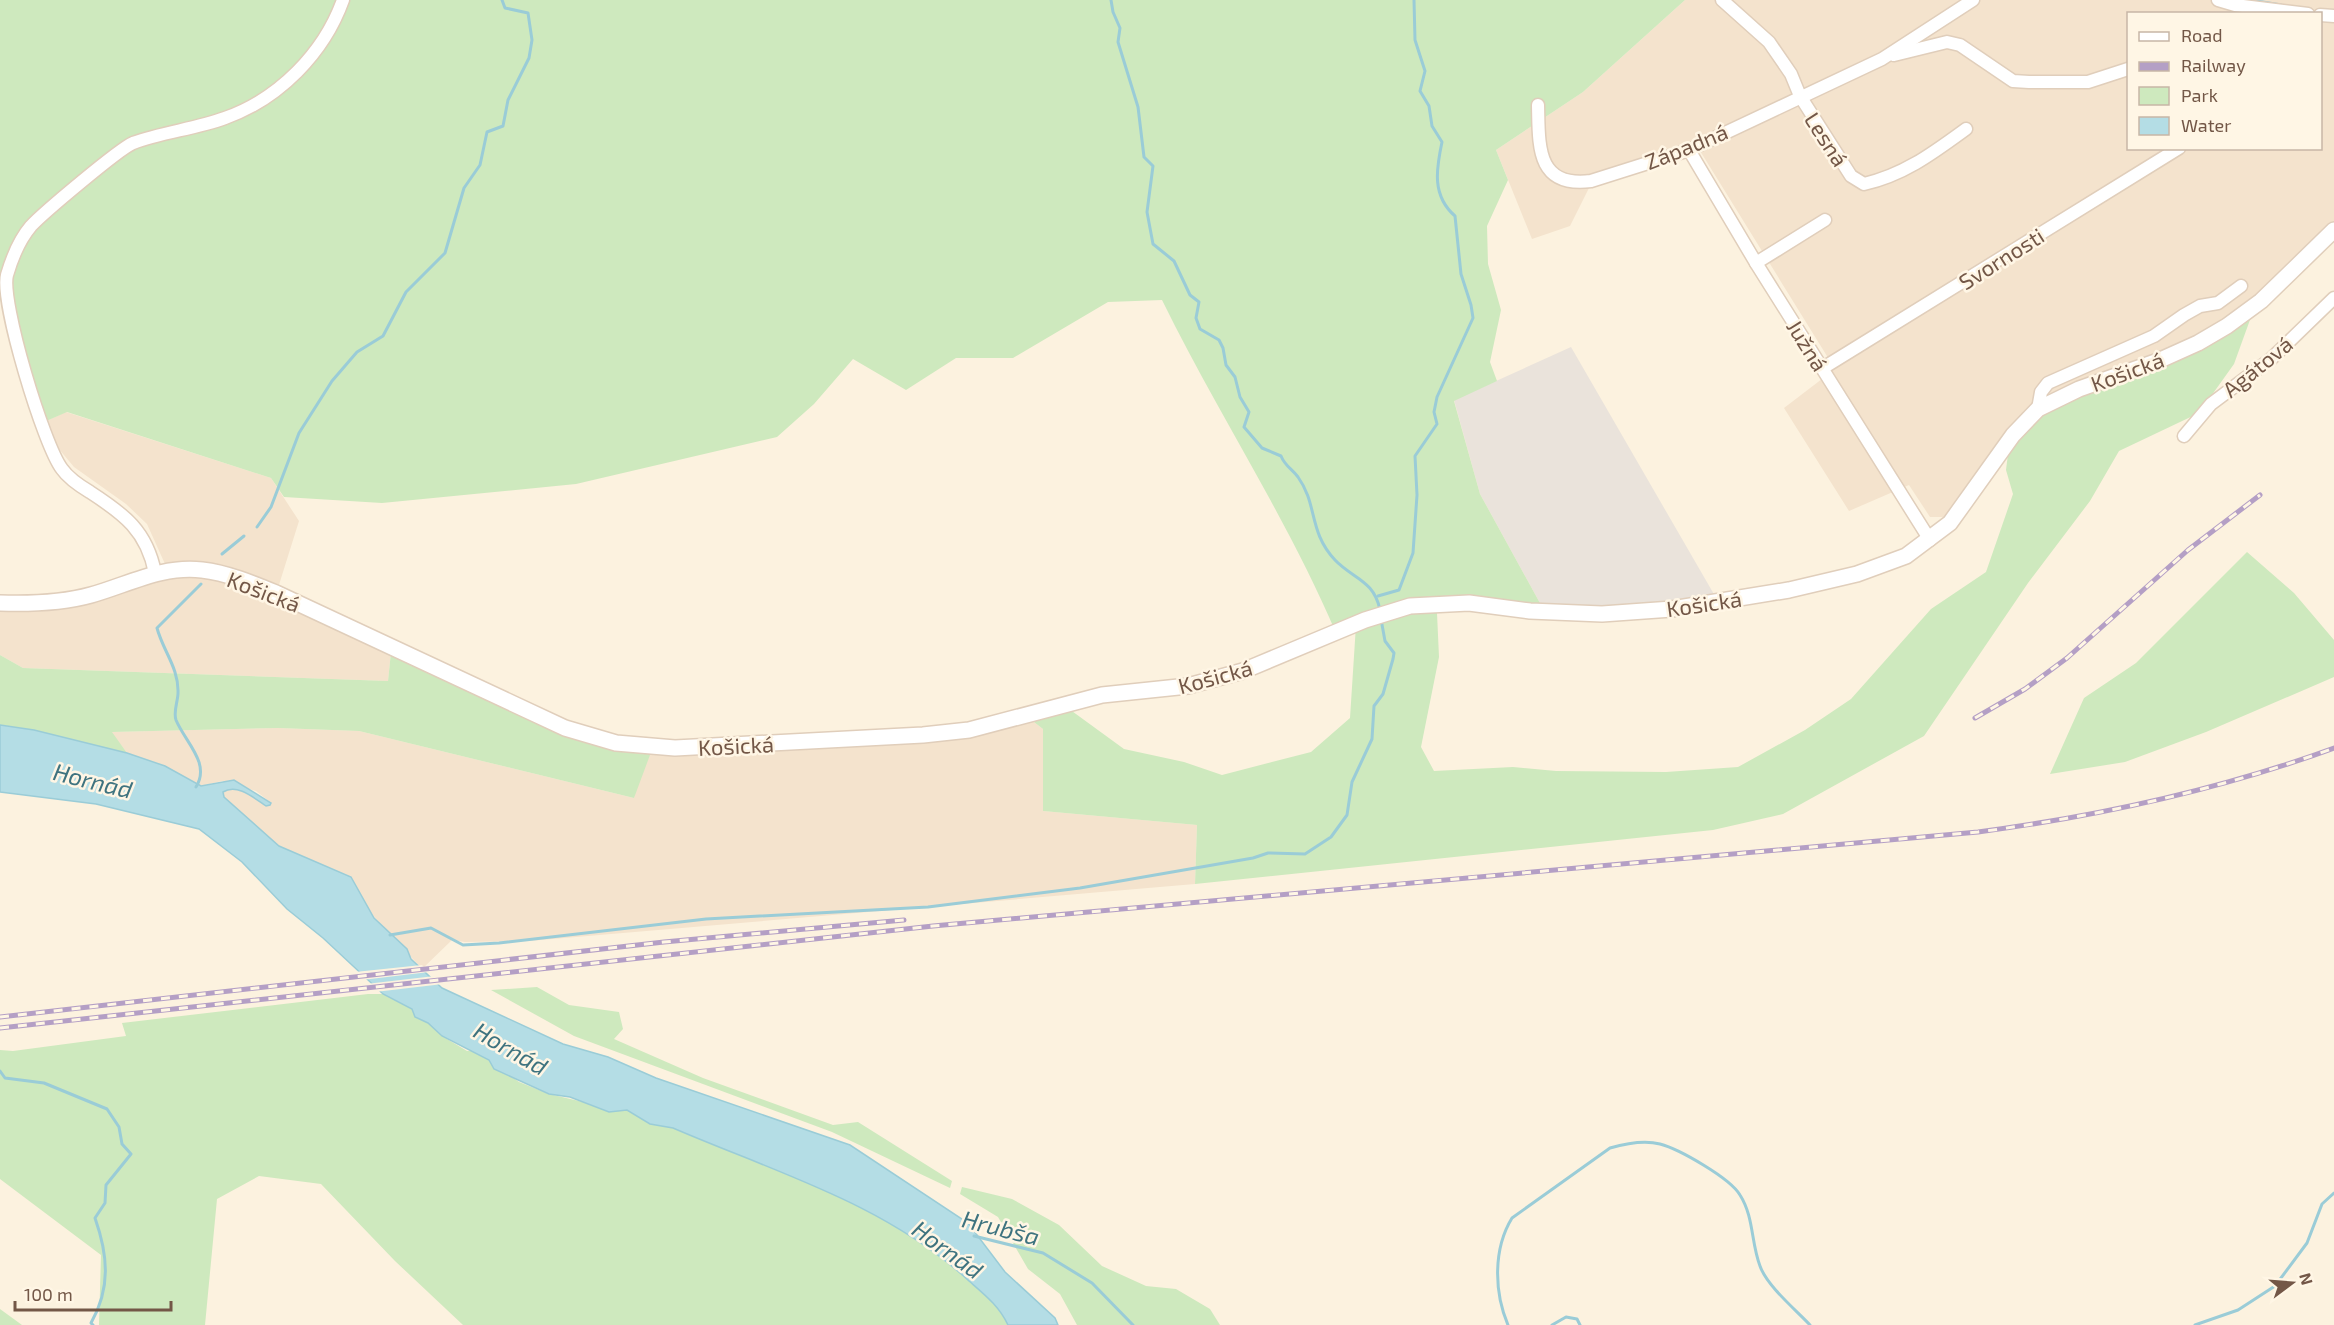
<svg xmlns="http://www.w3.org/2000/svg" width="2334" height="1325" viewBox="0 0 2334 1325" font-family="'Exo 2',sans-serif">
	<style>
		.residential { fill: #f4e3cd; fill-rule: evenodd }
		.industrial { fill: #eae3db }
		.green { fill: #cee9be }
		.water { fill: #b4dde5; stroke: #9accd7; stroke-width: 1.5 }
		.pier { fill: #fcf2df }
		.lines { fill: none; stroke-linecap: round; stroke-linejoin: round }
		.stream { stroke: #9accd7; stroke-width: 3 }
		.minor-casing { stroke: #e0cebb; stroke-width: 15 }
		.tertiary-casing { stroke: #e0cebb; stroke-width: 18 }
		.minor { stroke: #fff; stroke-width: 12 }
		.tertiary { stroke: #fff; stroke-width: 15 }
		.rail-casing { stroke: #b49fc5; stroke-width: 5 }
		.rail { stroke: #fff6e5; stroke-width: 3; stroke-dasharray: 9; stroke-linecap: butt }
		.labels { text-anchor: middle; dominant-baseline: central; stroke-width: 5; stroke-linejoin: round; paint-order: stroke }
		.street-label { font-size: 22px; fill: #735747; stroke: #fff6e5 }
		.water-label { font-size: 24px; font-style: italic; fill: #3e737f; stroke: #fff6e5 }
	</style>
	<rect width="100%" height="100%" fill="#fcf2df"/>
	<g class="residential">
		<path d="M1685 0H2334V233L2251 317 2195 353 2098 387 2043 413 1946 517H1930L1909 485 1849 511 1784 408 1835 369 1697 146 1591 184 1570 226 1532 239 1496 150 1583 92ZM2128 14H2320V148H2128Z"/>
		<polygon points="66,412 271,478 299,521 278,588 391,652 388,681 23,668 0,655 0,599 71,595 165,564 147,524 126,504 74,467 54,443 44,422"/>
		<polygon points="1030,719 1043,729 1043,811 1197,825 1195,884 529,941 465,942 452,940 422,969 368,910 351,877 279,846 224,797 223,792 227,789 238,790 270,802 256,791 222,781 201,786 165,766 127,753 111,732 278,728 359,731 634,798 643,740 783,740"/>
	</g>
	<polygon class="industrial" points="1571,347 1715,596 1690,601 1587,609 1541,605 1480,494 1454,400"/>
	<g class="green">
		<path d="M0 0H1685L1583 92 1496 150 1508 180 1487 226 1488 264 1501 310 1490 362 1497 381 1454 401 1480 494 1541 605 1393 612 1437 613 1439 657 1421 747 1434 771 1513 767 1556 771 1666 772 1738 767 1805 730 1851 699 1931 609 1986 572 2013 494 2006 470 2009 446 2043 413 2098 387 2195 353 2251 317 2234 364 2199 413 2119 451 2090 501 2028 583 1924 736 1783 814 1713 830 1195 884 1197 825 1043 811V729L1030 719 1065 706 1124 749 1184 762 1222 775 1311 752 1350 718 1356 625 1336 633C1287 518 1217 412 1162 300L1108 302 1013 358H956L906 390 853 359 814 404 777 437 576 484 382 503 284 497 271 478 67 412 44 422 5 318 0 298Z"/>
		<polygon points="2247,552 2294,593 2334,640 2334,677 2206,732 2125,762 2050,774 2084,698 2136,663"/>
		<polygon points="391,652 478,689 624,740 643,740 650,755 634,798 359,731 278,728 112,732 127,753 34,730 0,725 0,655 23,668 388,681"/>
		<polygon points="537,987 569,1005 619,1012 623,1029 614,1039 703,1078 833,1125 858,1122 952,1181 950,1188 832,1132 574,1036 491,990"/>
		<path d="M368 994H383L412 1009 415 1017 428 1023 442 1036 467 1051H476L519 1082 549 1094 596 1105 609 1111 627 1110 650 1124 673 1128C775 1172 886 1204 969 1281 985 1295 999 1306 1008 1325H463L395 1261 321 1184 259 1176 217 1199 205 1325H99L101 1255 0 1179V1050L13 1051 126 1036 122 1023Z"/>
		<polygon points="962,1187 1012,1199 1059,1225 1102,1266 1146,1286 1176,1289 1210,1309 1220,1325 1077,1325 1060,1294 1028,1269 998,1217 960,1194"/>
		<polygon points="0,1309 22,1325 0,1325"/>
	</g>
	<path class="water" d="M0 725 34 730 127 753 165 766 201 786 234 780 271 803 270 805 266 806C254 798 237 783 223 792L224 797 279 846 351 877 374 918 407 949 411 959 442 988 563 1044 608 1057 656 1078 850 1145 968 1223 1005 1272 1055 1318 1058 1325H1008C999 1306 985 1295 969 1281 886 1204 775 1172 673 1128L650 1124 627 1110 609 1112 570 1097 549 1094 494 1069 489 1060 442 1036 428 1023 415 1017 412 1009 383 994 323 938 287 909 242 862 199 829 96 804 0 792Z"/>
	<g class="pier">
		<polygon points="422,965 429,972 362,980 355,972"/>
		<polygon points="435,976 443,984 375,992 366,984"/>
	</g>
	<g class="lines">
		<g class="stream">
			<path d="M1111 0 1113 12 1120 28 1118 42 1138 107 1144 157 1153 166 1147 212 1153 244 1174 261 1190 295 1199 302 1196 318 1200 329 1219 340 1223 348 1226 365 1235 377 1240 397 1249 412 1244 427 1262 448 1281 456C1285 466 1292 469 1298 477 1318 505 1308 531 1335 560 1353 579 1374 580 1380 610"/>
			<polyline points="2251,0 2281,5"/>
			<polyline points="257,527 271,507 299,433 332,381 357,352 383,336 406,292 445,253 464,188 480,165 487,132 503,126 508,100 529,58 532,40 528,13 505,8 502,0"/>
			<polyline points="222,554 244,536"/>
			<path d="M1378 596 1399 590 1413 553 1417 495 1415 456 1437 424 1434 412 1437 397 1473 318 1471 305 1461 274 1455 216C1432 196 1436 170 1442 142L1432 126 1429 106 1420 91 1425 71 1415 40 1414 0"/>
			<path d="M196 787C211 763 185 742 176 720 173 712 178 701 178 693 179 668 163 651 157 628L201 584"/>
			<polyline points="390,935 431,928 463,945 499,943 706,919 928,907 1080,888 1253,858 1268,853 1305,854 1331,837 1347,815 1352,782 1372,739 1374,706 1383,694 1393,659 1394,653 1385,641 1381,619"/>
			<path d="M0 1071 5 1078 44 1083 107 1109 119 1127 122 1144 131 1154 106 1185 105 1203 95 1218C108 1255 111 1288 91 1323L93 1325"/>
			<polyline points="974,1236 1043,1253 1092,1283 1133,1325"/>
			<path d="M1508 1325C1494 1292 1493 1249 1512 1218L1610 1148C1624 1144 1644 1140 1660 1144 1679 1149 1730 1178 1740 1195 1754 1217 1751 1243 1760 1266 1767 1286 1796 1310 1810 1325"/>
			<polyline points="1552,1325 1566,1317 1577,1319 1580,1325"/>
			<polyline points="2195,1325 2238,1310 2275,1286 2307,1243 2322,1204 2334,1193"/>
		</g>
		<defs>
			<g id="minor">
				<path d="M1722 0 1769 42 1791 74 1800 96 1851 176 1864 184C1904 175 1933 153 1966 129"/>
				<polyline points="2218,0 2235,5 2308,14"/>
				<polyline points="2320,15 2334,16"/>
				<polyline points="1894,55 1947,42 1960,45 2013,81 2029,82 2088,82 2128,69"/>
				<path d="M1538 105C1539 146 1536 188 1591 181L1689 150 1882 59 1973 0"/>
				<polyline points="1689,150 1756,263 1930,540"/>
				<polyline points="1756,263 1825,220"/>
				<polyline points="1823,368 2179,148"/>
				<polyline points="2038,409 2041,392 2048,383 2154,336 2184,315 2200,306 2218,303 2241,286"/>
				<polyline points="2184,436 2211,404 2271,359 2334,298"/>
				<path d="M155 573C147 531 124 514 90 492 80 486 69 479 62 469 44 446 0 301 7 275 12 258 19 240 31 226 43 213 119 149 133 143 163 132 195 129 225 118 279 99 324 53 343 0"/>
			</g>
			<path id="tertiary" d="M0 603C30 604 62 603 91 595 127 585 163 565 202 570 227 573 252 583 276 593L565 728 616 743 675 748 923 735 969 730 1102 695 1188 686 1243 671 1365 620 1410 606 1469 603 1530 611 1602 614 1672 609 1789 590 1857 574 1906 556 1950 523 2013 435 2038 409 2079 389 2158 361 2198 343 2227 326 2261 301 2334 230"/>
		</defs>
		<use href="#minor" class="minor-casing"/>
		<use href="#tertiary" class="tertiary-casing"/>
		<use href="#minor" class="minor"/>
		<use href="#tertiary" class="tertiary"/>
		<defs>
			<g id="rail">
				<polyline points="1975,718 2025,689 2067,658 2188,550 2260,495"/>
				<polyline points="0,1017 664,942 904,920"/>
				<path d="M0 1028 933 926 1978 832C2099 816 2219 790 2334 748"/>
			</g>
		</defs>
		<use href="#rail" class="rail-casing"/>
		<use href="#rail" class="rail"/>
	</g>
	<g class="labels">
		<g class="street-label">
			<text transform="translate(1827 139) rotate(57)">Lesná</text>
			<text transform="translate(1686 146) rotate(-22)">Západná</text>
			<text transform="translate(2001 258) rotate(-32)">Svornosti</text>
			<text transform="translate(1808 345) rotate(58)">Južná</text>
			<text transform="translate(2257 366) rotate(-39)">Agátová</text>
			<text transform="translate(2127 371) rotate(-20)">Košická</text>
			<text transform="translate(264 591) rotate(21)">Košická</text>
			<text transform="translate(1704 603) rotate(-8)">Košická</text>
			<text transform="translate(1215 676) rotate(-15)">Košická</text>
			<text transform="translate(736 745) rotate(-3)">Košická</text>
		</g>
		<g class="water-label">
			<text transform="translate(93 780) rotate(14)">Hornád</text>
			<text transform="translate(511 1048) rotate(30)">Hornád</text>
			<text transform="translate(1001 1227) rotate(14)">Hrubša</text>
			<text transform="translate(948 1249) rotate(36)">Hornád</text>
		</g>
	</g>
	<rect x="2127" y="12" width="195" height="138" fill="#fff6e5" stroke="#c7b6a6" stroke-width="1.5"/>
	<rect x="2139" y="32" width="30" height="9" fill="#ffffff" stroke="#c7b6a6" stroke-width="1.5"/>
	<text x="2181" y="42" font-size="18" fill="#735747">Road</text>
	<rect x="2139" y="62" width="30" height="9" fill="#b49fc5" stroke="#c7b6a6" stroke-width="1.5"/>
	<text x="2181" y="72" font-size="18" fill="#735747">Railway</text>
	<rect x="2139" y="87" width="30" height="18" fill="#cee9be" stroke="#c7b6a6" stroke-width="1.5"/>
	<text x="2181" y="102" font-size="18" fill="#735747">Park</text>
	<rect x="2139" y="117" width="30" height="18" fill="#b4dde5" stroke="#c7b6a6" stroke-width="1.5"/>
	<text x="2181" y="132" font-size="18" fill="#735747">Water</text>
	<g transform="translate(2292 1283) rotate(74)" stroke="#fff6e5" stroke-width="4.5" paint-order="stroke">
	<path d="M0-4.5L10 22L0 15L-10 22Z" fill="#735747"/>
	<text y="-9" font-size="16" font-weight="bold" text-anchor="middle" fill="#735747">N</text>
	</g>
	<path d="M15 1301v9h156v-9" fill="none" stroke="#735747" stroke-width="3"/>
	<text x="24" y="1301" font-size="18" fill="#735747" stroke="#fff6e5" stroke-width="4.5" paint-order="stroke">100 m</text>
</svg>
